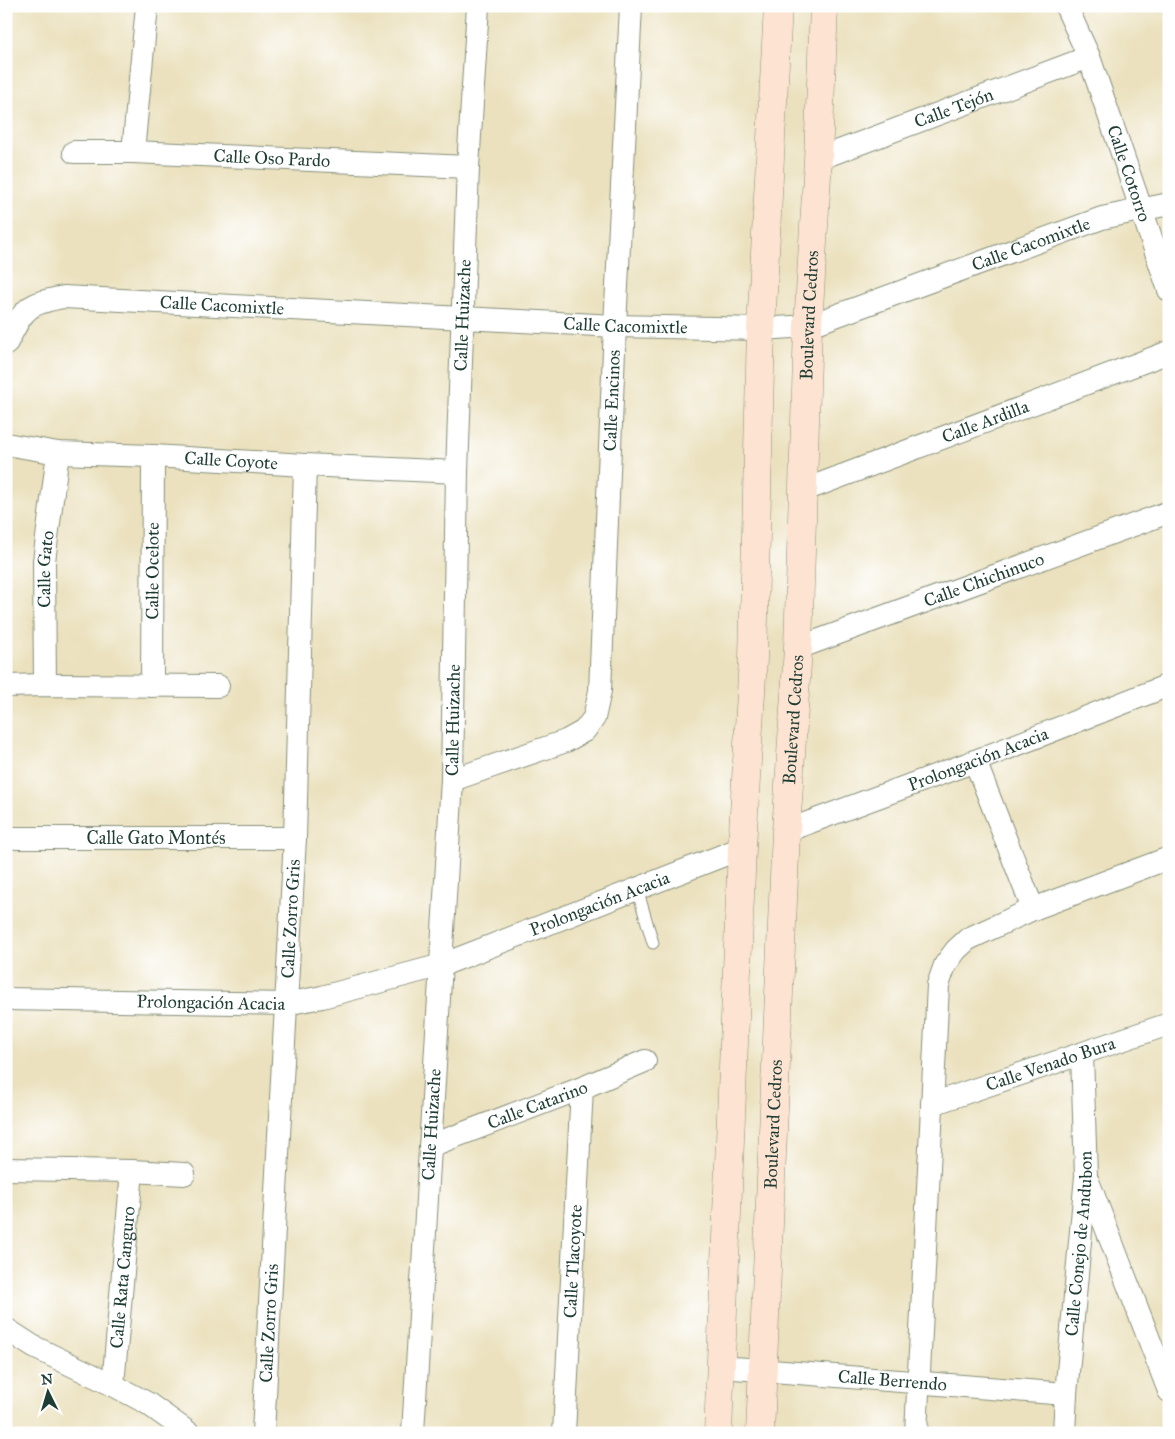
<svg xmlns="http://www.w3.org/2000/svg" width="1175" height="1439" viewBox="0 0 1175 1439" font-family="'IM FELL Great Primer',serif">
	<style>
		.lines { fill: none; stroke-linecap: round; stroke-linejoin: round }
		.lane-casing { stroke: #858f79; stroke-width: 13 }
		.street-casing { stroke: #858f79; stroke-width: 24 }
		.secondary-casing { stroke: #858f79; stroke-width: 29 }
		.lane { stroke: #fff; stroke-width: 11 }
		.street { stroke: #fff; stroke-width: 22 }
		.secondary { stroke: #fde3d1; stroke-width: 28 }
		.labels { text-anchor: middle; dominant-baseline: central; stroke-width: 4; stroke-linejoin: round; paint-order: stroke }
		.street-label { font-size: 18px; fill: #1f3d34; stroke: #fff }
	</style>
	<rect width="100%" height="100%" fill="#fff"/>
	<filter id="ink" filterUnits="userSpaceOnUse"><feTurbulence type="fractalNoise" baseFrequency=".02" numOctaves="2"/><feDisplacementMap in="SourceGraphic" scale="10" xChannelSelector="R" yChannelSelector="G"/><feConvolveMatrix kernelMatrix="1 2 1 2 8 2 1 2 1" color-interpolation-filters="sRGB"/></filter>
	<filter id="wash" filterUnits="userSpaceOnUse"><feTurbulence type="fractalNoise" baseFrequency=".0096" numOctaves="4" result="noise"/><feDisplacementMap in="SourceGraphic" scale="20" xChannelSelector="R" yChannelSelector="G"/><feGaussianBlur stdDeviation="1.12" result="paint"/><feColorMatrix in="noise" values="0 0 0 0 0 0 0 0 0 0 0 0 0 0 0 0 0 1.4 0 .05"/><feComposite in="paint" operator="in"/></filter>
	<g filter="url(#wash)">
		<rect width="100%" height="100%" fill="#ebe1be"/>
	</g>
	<g filter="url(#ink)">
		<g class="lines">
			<defs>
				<polyline id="lane" points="637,889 653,943"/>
				<g id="street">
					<path id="s1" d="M1066 6 1089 57 1169 290"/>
					<path id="s2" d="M74 152H133L468 167"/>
					<polyline points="133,152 147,6"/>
					<path id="s3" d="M818 159 1089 57"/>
					<path id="s4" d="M6 344C24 310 24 304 64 297L615 326 761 329 808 326 1102 218 1169 204"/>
					<path id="s5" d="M6 444 58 453 153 456 305 465 457 472"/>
					<path id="s6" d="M802 491 1169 352"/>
					<path id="s7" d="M798 648 1169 512"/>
					<path id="s8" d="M45 685 44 561 58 453"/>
					<polyline points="6,686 45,685 218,686"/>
					<path id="s9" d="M152 686 153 456"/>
					<polyline points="975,761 1033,909"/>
					<path id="s10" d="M452 780 566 741 584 731 594 718 600 691 615 326 631 6"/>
					<path id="s11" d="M786 831 975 761 1169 685"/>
					<path id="s12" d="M16 838H295"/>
					<path id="s13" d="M6 999 286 1004 322 997 442 965 742 848"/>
					<path id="s14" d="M932 1104 1169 1024"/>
					<path id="s15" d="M430 1146 582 1088 645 1061"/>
					<polyline points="6,1169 132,1171 184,1174"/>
					<polyline points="1088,1181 1169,1391"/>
					<polyline points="6,1329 34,1347 113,1385 147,1403 189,1433"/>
					<path id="s16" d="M721 1367 1066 1394"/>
					<path id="s17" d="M113 1385 132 1171"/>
					<path id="s18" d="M263 1433 295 838 305 465"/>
					<path id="s19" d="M413 1433 452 780 457 472 468 167 478 6"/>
					<path id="s20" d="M564 1433 582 1088"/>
					<polyline points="916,1433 938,985 945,965 956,950 968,939 1033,909 1169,858"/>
					<path id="s21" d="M1064 1433 1066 1394 1086 1176 1082 1054"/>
				</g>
				<g id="secondary">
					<polyline points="718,1433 742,848 753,658 761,329 778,6"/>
					<path id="s22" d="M760 1433 786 831 798 648 808 326 818 159 824 6"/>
				</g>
			</defs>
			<use href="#lane" class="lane-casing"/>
			<use href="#street" class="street-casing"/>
			<use href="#secondary" class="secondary-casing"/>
			<use href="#lane" class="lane"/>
			<use href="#street" class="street"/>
			<use href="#secondary" class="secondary"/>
		</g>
	</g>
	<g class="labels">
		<g class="street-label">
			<text stroke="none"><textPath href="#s3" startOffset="145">Calle Tejón</textPath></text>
			<text stroke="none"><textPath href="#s2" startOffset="198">Calle Oso Pardo</textPath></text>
			<text stroke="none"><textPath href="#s1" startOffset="179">Calle Cotorro</textPath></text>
			<text stroke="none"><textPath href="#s4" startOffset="1062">Calle Cacomixtle</textPath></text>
			<text stroke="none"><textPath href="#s4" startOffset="238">Calle Cacomixtle</textPath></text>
			<text stroke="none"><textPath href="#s19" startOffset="1119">Calle Huizache</textPath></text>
			<text stroke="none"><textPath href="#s22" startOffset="1119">Boulevard Cedros</textPath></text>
			<text stroke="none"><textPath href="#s4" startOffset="642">Calle Cacomixtle</textPath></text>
			<text stroke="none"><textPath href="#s10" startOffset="476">Calle Encinos</textPath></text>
			<text stroke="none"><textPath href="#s6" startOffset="196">Calle Ardilla</textPath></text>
			<text stroke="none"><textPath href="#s5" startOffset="226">Calle Coyote</textPath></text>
			<text stroke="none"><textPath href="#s8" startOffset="116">Calle Gato</textPath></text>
			<text stroke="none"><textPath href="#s9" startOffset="115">Calle Ocelote</textPath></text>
			<text stroke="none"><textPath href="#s7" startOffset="198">Calle Chichinuco</textPath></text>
			<text stroke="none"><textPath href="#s19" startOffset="714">Calle Huizache</textPath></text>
			<text stroke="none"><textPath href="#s22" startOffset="714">Boulevard Cedros</textPath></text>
			<text stroke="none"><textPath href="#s11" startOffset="205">Prolongación Acacia</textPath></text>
			<text stroke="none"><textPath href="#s12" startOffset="140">Calle Gato Montés</textPath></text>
			<text stroke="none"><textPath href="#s13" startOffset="610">Prolongación Acacia</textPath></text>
			<text stroke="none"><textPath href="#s18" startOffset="515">Calle Zorro Gris</textPath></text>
			<text stroke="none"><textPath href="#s13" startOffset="205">Prolongación Acacia</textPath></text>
			<text stroke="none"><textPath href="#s14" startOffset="125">Calle Venado Bura</textPath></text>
			<text stroke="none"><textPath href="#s15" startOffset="115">Calle Catarino</textPath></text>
			<text stroke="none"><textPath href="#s19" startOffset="309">Calle Huizache</textPath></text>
			<text stroke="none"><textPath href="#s22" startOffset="309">Boulevard Cedros</textPath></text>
			<text stroke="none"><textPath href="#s21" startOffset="190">Calle Conejo de Andubon</textPath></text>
			<text stroke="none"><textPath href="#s20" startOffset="172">Calle Tlacoyote</textPath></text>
			<text stroke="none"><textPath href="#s17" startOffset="108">Calle Rata Canguro</textPath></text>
			<text stroke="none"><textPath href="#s18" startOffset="110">Calle Zorro Gris</textPath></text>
			<text stroke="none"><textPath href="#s16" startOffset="172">Calle Berrendo</textPath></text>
		</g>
	</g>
	<rect width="1175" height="1439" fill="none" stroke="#fff" stroke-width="25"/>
	<g transform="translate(48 1392) rotate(355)" stroke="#ffffff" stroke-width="4" paint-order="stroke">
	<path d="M0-4L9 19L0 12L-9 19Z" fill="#1f3d34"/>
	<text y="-8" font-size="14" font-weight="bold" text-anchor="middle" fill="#1f3d34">N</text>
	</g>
</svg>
